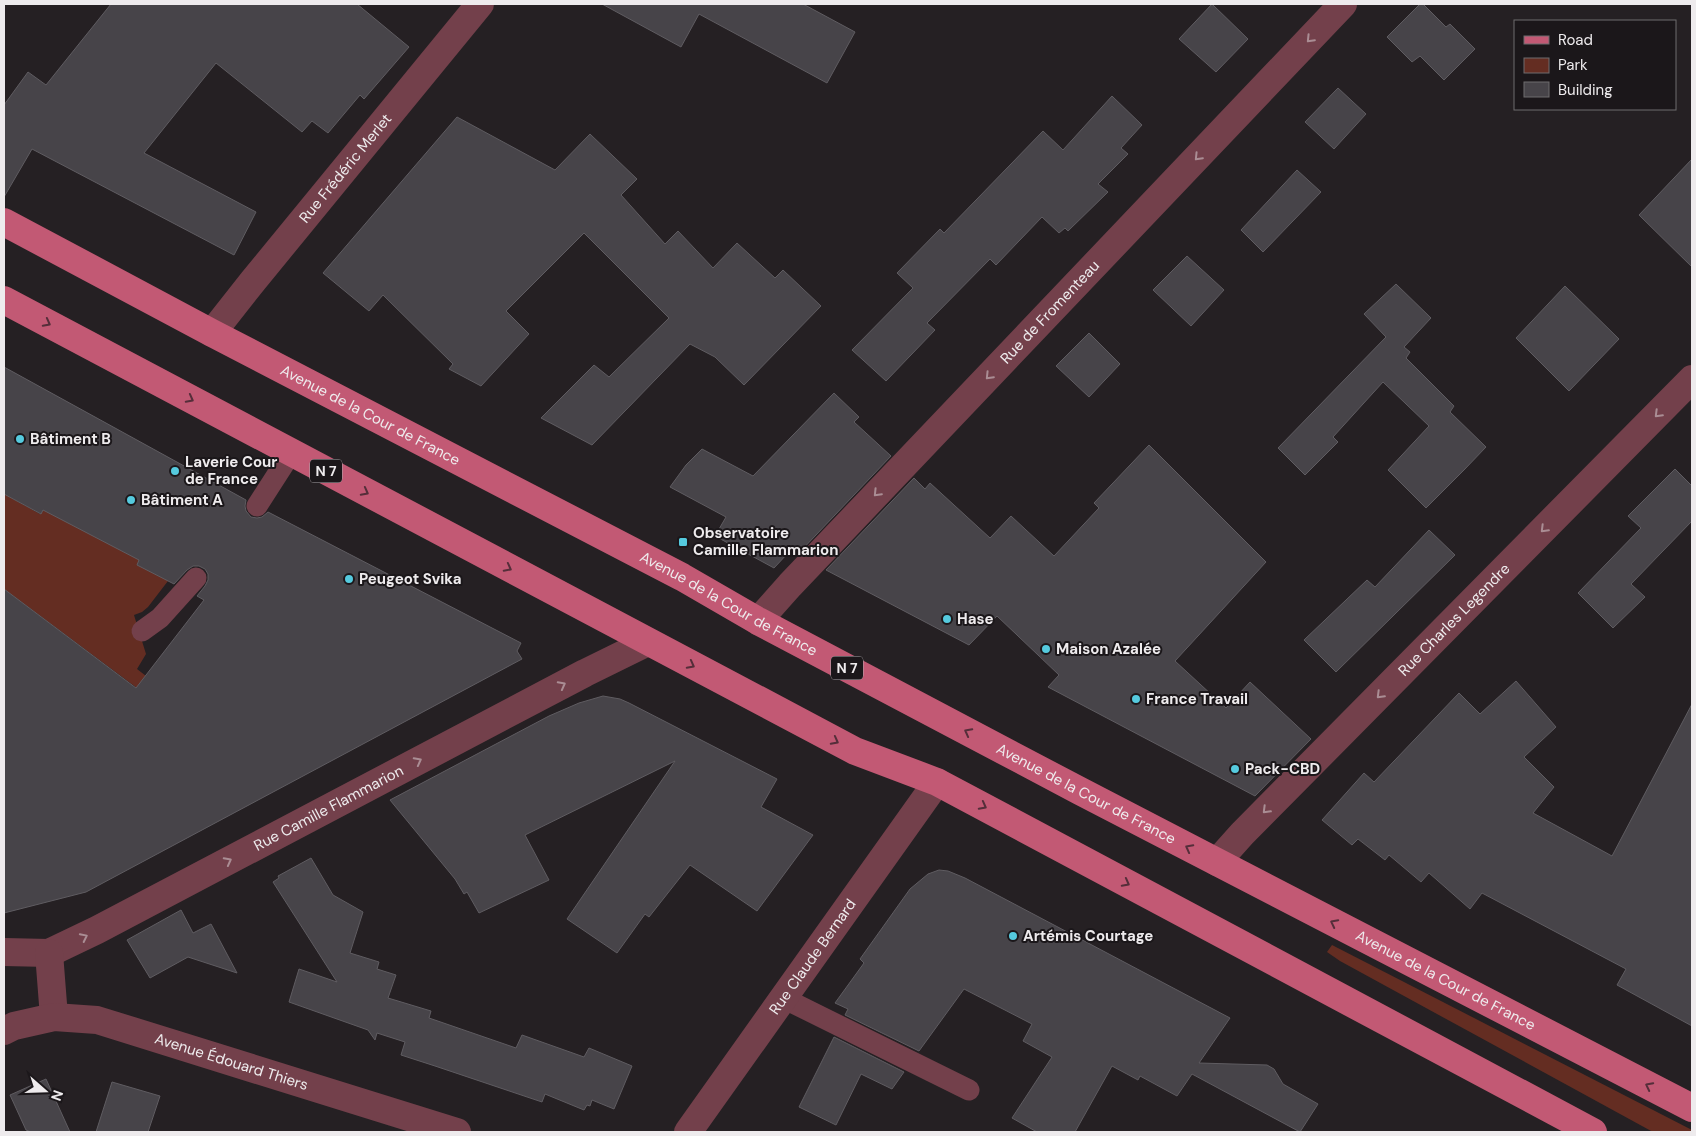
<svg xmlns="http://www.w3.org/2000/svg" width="1696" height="1136" viewBox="0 0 1696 1136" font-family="'DM Sans',sans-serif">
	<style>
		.green { fill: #642d22 }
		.building { fill: #474449; stroke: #5f5c61 }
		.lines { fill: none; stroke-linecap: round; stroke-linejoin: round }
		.service { stroke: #73404b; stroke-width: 21 }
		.minor { stroke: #73404b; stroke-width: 28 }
		.primary { stroke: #c25974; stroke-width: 28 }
		.oneway { stroke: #aa8d94 }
		.oneway2 { stroke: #552e3a }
		.poi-dot { fill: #55cade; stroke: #1b171a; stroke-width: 2 }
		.labels { text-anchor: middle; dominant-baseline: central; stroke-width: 4; stroke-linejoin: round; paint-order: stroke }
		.shield { fill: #1b171a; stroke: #afabae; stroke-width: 1 }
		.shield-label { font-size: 14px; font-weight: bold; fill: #eeebed }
		.street-label { font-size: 15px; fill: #eeebed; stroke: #1b171a }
		.poi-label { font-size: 15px; font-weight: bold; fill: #eeebed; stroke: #1b171a; text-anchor: start }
	</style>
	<rect width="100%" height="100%" fill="#252023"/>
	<g class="green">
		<polygon points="4,480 13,485 8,496 40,514 46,504 181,564 148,607 142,612 134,615 146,654 137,669 146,676 137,688 4,589"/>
		<polygon points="1332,945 1692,1130 1692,1132 1653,1132 1340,961 1327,952"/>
	</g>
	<g class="building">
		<polygon points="111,4 357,4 409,47 364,99 360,95 328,133 312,121 302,132 216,63 144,153 256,212 234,255 32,149 4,197 4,105 28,72 46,85"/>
		<polygon points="602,4 803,4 855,32 827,83 699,14 681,47"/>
		<polygon points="1212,4 1248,39 1216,72 1179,39"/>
		<polygon points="1420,4 1423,4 1446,27 1450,24 1475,49 1444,80 1420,56 1412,62 1387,37"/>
		<polygon points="1338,88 1366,114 1334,149 1305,122"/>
		<polygon points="1112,96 1142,125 1121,148 1128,154 1098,184 1108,192 1068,231 1065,228 1059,233 1042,217 996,265 990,259 927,323 935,330 886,381 852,350 913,288 897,273 940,229 944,233 1043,131 1063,150"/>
		<polygon points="457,117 555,170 590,134 637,179 621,195 665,244 678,231 713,268 737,243 775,278 783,270 821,306 744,385 715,357 690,344 592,445 541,418 594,365 609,377 669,318 584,233 506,311 529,334 481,386 449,369 453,364 383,295 369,311 323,273"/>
		<polygon points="1692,159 1692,267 1639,215"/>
		<polygon points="1297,170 1321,192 1263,252 1241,230"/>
		<polygon points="1187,256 1224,290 1191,326 1153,290"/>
		<polygon points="1396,284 1431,318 1404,347 1410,352 1406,358 1454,406 1450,412 1486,447 1464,470 1426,508 1388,470 1429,426 1383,382 1333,437 1338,442 1305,475 1278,448 1386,337 1364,314"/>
		<polygon points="1565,286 1619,339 1569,391 1516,338"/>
		<polygon points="1089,333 1120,364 1089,397 1056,366"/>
		<polygon points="4,367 246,500 245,506 246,511 251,517 257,518 262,517 268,512 521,643 517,651 522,659 86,892 4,913 4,589 136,688 204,600 197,596 205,586 208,580 208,574 205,569 199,566 193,566 187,570 174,584 137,565 139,560 43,510 41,514 4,494"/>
		<polygon points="834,393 859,417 854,422 891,456 797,555 789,552 774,568 715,536 726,517 670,487 686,465 702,449 753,476"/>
		<polygon points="1149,445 1266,562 1175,661 1226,708 1250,682 1311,739 1255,796 1048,687 1059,675 997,616 969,645 826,570 914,478 925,489 930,483 990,538 1011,516 1054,556 1099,508 1094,503"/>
		<polygon points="1675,469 1692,486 1692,521 1631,584 1645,597 1613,628 1578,593 1641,528 1628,516"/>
		<polygon points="1429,530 1455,555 1336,672 1304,640 1367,580 1375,587"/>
		<polygon points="1516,681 1556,727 1524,757 1554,787 1533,813 1612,856 1692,704 1692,1026 1617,985 1626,969 1482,893 1470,909 1429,873 1421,882 1389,855 1385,860 1358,839 1352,845 1322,820 1364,773 1374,782 1459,693 1480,714"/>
		<polygon points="603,696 620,699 629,703 777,779 761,807 813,835 757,911 690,865 649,917 645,914 617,953 567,919 675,761 525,835 549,880 479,913 467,892 464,894 455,879 390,800 549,716 579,703"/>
		<polygon points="311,858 333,895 363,912 350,953 379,962 377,969 396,975 388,998 431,1011 429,1018 516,1048 522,1035 584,1057 589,1048 632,1066 614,1109 592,1100 590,1106 587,1105 584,1110 545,1094 542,1102 435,1066 401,1055 405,1042 377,1033 375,1040 368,1030 289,1002 299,969 337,982 273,882 279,878 278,876"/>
		<polygon points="939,870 948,871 965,878 1230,1018 1199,1063 1267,1065 1274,1069 1283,1084 1318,1104 1300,1132 1192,1074 1177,1096 1140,1076 1138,1080 1112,1066 1075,1132 1037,1132 1012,1118 1052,1057 1023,1041 1032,1024 964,989 919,1051 845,1015 848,1009 835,1003 864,963 860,959 910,889 928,874"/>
		<polygon points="181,910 193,933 211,924 237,973 188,957 150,978 127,940"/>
		<polygon points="834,1037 904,1072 892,1089 861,1074 836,1125 799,1107"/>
		<polygon points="46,1079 70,1132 31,1132 26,1130 10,1095"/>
		<polygon points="112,1082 160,1096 148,1132 96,1132"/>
	</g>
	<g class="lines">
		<g class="service">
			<polyline points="257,506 291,453"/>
			<polyline points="142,631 160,618 196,578"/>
			<polyline points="783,998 969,1090"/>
		</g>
		<g class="minor">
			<path id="s1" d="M212 333 253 281 480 4"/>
			<path id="s2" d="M758 621 790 585 1343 4"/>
			<path id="s3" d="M1217 862 1242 834 1692 379"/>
			<path id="s4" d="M4 952 49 953 97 930 585 673 648 642"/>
			<polyline points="49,953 54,1017"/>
			<path id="s5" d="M4 1031 14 1026 54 1017 97 1020 457 1132"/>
			<path id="s6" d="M688 1132 937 782"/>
		</g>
		<g class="primary">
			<path id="s7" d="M4 222 212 333 682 577 758 621 1080 791 1692 1108"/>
			<polyline points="4,300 855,751 937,782 1593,1132"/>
		</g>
	</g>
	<defs><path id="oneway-chevron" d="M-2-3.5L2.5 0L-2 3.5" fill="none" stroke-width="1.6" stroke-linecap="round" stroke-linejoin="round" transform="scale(1.25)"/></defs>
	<g class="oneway">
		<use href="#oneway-chevron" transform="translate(1310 39) rotate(134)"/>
		<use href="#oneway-chevron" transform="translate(1198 157) rotate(134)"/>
		<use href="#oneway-chevron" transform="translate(989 376) rotate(134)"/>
		<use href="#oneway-chevron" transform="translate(1658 414) rotate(135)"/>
		<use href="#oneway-chevron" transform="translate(877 493) rotate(134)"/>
		<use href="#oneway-chevron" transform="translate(1544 529) rotate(135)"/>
		<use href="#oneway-chevron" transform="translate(562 685) rotate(-28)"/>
		<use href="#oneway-chevron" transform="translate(1380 695) rotate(135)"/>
		<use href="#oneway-chevron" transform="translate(418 761) rotate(-28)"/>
		<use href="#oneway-chevron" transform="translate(1266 810) rotate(135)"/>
		<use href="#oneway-chevron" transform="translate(228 861) rotate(-28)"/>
		<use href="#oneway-chevron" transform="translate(84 937) rotate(-26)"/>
	</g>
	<g class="oneway2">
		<use href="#oneway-chevron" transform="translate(47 323) rotate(28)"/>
		<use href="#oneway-chevron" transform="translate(190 399) rotate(28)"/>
		<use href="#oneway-chevron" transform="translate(365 492) rotate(28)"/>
		<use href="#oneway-chevron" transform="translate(508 568) rotate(28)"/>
		<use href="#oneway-chevron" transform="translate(691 665) rotate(28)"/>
		<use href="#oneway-chevron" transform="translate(968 732) rotate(-152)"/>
		<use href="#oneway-chevron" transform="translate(835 741) rotate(28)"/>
		<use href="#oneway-chevron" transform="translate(983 806) rotate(28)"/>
		<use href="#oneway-chevron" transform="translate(1189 848) rotate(-152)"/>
		<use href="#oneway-chevron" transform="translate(1126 883) rotate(28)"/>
		<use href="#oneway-chevron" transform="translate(1334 923) rotate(-153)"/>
		<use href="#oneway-chevron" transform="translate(1649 1086) rotate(-153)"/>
	</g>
	<g class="poi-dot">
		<circle cx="20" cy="439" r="5"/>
		<circle cx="175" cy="471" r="5"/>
		<circle cx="131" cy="500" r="5"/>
		<rect x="678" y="537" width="10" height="10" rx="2.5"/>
		<circle cx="349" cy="579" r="5"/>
		<circle cx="947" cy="619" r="5"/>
		<circle cx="1046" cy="649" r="5"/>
		<circle cx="1136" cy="699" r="5"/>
		<circle cx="1235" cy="769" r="5"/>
		<circle cx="1013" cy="936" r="5"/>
	</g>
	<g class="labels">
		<g class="shield">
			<rect x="310" y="459.5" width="32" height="23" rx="4"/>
			<rect x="831" y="656.5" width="32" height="23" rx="4"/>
		</g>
		<g class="shield-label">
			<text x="326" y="471">N 7</text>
			<text x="847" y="668">N 7</text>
		</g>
		<g class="street-label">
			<text stroke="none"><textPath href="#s1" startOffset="212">Rue Frédéric Merlet</textPath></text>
			<text stroke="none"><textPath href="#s2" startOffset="425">Rue de Fromenteau</textPath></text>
			<text stroke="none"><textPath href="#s7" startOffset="414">Avenue de la Cour de France</textPath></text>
			<text stroke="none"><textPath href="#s7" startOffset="819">Avenue de la Cour de France</textPath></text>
			<text stroke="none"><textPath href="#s3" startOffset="339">Rue Charles Legendre</textPath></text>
			<text stroke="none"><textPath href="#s7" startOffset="1224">Avenue de la Cour de France</textPath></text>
			<text stroke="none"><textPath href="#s4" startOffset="360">Rue Camille Flammarion</textPath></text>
			<text stroke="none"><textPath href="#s6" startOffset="215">Rue Claude Bernard</textPath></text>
			<text stroke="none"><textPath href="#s7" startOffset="1629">Avenue de la Cour de France</textPath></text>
			<text stroke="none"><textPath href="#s5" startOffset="236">Avenue Édouard Thiers</textPath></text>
		</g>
		<g class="poi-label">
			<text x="30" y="439">Bâtiment B</text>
			<text x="185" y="462">Laverie Cour<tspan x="185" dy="17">de France</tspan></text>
			<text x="141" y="500">Bâtiment A</text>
			<text x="693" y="533">Observatoire<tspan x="693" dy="17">Camille Flammarion</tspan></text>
			<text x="359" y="579">Peugeot Svika</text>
			<text x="957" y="619">Hase</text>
			<text x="1056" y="649">Maison Azalée</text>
			<text x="1146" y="699">France Travail</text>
			<text x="1245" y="769">Pack-CBD</text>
			<text x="1023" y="936">Artémis Courtage</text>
		</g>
	</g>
	<rect width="1696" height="1136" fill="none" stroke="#eeebed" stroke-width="10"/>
	<rect x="1514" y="20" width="162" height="90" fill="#1b171a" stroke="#6f6c6e"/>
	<rect x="1524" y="36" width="25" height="8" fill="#c25974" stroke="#6f6c6e"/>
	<text x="1558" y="45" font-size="15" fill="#eeebed">Road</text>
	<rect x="1524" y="58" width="25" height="15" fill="#642d22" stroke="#6f6c6e"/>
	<text x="1558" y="70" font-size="15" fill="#eeebed">Park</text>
	<rect x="1524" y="82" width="25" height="15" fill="#474449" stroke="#6f6c6e"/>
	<text x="1558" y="95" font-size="15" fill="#eeebed">Building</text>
	<g transform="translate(45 1091) rotate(110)" stroke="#1b171a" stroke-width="4" paint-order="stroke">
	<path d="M0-4L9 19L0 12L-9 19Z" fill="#eeebed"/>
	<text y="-8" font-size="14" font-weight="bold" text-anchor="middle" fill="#eeebed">N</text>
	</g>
</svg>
